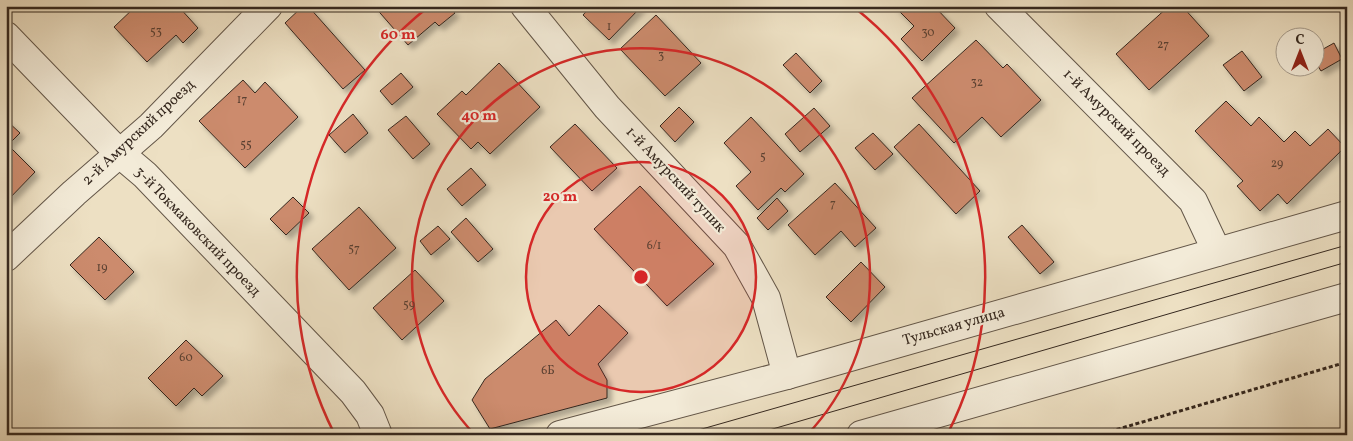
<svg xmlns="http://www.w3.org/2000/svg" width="1353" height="441" viewBox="0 0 1353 441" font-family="Vollkorn,serif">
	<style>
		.building { fill: #cc8b6d; stroke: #35281f; filter: url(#shadow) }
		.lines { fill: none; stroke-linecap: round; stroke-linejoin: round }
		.minor-casing { stroke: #635648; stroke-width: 30 }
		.tertiary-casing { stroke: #635648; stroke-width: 30 }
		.path { stroke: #35281f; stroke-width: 3; stroke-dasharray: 4 2.5; stroke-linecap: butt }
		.minor { stroke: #f3ebd8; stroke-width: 28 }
		.tertiary { stroke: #f3ebd8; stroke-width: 28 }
		.tram { stroke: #35281f; stroke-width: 1 }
		.ring { fill: none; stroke: #d62828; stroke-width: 2.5 }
		.labels { text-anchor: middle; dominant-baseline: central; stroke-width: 4.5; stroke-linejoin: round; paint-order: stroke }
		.number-label { font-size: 12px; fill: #5b4132 }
		.street-label { font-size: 15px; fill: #35281f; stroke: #f3ebd8 }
		.centre { fill: #d62828; stroke: #f3ebd8; stroke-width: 2.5 }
		.ring-label { font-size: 15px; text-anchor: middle; font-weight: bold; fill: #d62828; stroke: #f3ebd8; stroke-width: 4.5; stroke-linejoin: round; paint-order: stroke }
	</style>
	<defs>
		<filter id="shadow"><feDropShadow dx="4.5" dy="4.5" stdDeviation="2.5" flood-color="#0004"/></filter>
	</defs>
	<rect width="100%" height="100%" fill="#ede0c3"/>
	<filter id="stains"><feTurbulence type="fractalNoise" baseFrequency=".004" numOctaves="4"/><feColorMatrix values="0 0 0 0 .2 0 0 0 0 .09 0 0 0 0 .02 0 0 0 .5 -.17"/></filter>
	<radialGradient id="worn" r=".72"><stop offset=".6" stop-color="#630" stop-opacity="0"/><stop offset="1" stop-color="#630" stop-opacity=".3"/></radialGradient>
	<g class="building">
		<polygon points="136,6 178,6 198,28 183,43 176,35 147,62 114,27"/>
		<polygon points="303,6 308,6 365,70 343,89 285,23"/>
		<polygon points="374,6 449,6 455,13 439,26 435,22 408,45"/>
		<polygon points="591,6 642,6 609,40 583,15"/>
		<polygon points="894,6 934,6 955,28 922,61 901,39 914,26"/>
		<polygon points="1169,6 1182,6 1209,36 1149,90 1116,54"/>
		<polygon points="656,15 701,63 665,96 620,49"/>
		<polygon points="976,40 1003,68 1007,64 1041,100 1001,137 982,117 954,143 912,98"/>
		<polygon points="1334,43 1342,59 1321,71 1316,63 1316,53"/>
		<polygon points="1242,51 1262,77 1244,91 1223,65"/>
		<polygon points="796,53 822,81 810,93 783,65"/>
		<polygon points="499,63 540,107 490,154 478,142 471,149 437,114 462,91 466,95"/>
		<polygon points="401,73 413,87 392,105 380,91"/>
		<polygon points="243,80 255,93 265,82 298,117 245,168 199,121"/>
		<polygon points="1226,101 1251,126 1259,117 1284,142 1295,131 1310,146 1328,129 1345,147 1287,204 1278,194 1260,211 1237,186 1243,181 1195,131"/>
		<polygon points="679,107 694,122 675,142 660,126"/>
		<polygon points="814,108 830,126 800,152 785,134"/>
		<polygon points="353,114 368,133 345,153 329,135"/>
		<polygon points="406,116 430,144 413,159 388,130"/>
		<polygon points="751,117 804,174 785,192 781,188 758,210 736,186 751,172 724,143"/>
		<polygon points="6,120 20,133 8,145 35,172 6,202"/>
		<polygon points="575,124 617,168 592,191 550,147"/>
		<polygon points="919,124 980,191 956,214 894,147"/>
		<polygon points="873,133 893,154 875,170 855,148"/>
		<polygon points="471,168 486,185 462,206 447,189"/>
		<polygon points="835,183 876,228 855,247 841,231 815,255 788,225"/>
		<polygon points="640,186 714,264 667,306 594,229"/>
		<polygon points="293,197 309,213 286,235 270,219"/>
		<polygon points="777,198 788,211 768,230 757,218"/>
		<polygon points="359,207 396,248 349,290 312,249"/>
		<polygon points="466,218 493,249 478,262 451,232"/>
		<polygon points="1022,225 1054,262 1040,274 1008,237"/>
		<polygon points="438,226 450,239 431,255 420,241"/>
		<polygon points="99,237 134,272 105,300 70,265"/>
		<polygon points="861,262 885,287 851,322 826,297"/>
		<polygon points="415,270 444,301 402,340 373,308"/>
		<polygon points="599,305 628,333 598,364 607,380 607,398 490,429 472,400 485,379 556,320 569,336"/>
		<polygon points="186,340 223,376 202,396 194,388 176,406 148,378"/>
	</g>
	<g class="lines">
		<defs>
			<g id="minor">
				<polyline points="525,6 607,107 737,246 766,298 787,375"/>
				<polyline points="999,6 1193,201 1217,252"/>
				<polyline points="6,36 119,153 145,175 353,392 370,415 378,435"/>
				<polyline points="6,257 74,193 151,126 268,6"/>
			</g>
			<g id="tertiary">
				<polyline points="560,435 787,375 1347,215"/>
				<polyline points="861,435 1347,297"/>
			</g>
		</defs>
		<use href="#minor" class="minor-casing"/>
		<use href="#tertiary" class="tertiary-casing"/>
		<polyline class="path" points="1098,435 1347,362"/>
		<use href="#minor" class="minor"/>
		<use href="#tertiary" class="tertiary"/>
		<g class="tram">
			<polyline points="681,435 1347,245"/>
			<polyline points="752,435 1347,262"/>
		</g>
	</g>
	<circle cx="641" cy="277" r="115" fill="#d62828" fill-opacity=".12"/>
	<g class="ring">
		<circle cx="641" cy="277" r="115"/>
		<path d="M475 435A229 229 0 1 1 807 435"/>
		<path d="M334 433A344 344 0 0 1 427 8M855 8A344 344 0 0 1 948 433"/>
	</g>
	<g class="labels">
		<g class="number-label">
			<text x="609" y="27">1</text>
			<text x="156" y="32">53</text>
			<text x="928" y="33">30</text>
			<text x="1163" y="45">27</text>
			<text x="661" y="56">3</text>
			<text x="977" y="83">32</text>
			<text x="242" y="100">17</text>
			<text x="246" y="145">55</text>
			<text x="763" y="157">5</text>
			<text x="1277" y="164">29</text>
			<text x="833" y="204">7</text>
			<text x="654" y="246">6/1</text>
			<text x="354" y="249">57</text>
			<text x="102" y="268">19</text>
			<text x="409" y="305">59</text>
			<text x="186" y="358">60</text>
			<text x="548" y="371">6Б</text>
		</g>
		<g class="street-label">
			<text transform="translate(1116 123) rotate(45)">1-й Амурский проезд</text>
			<text transform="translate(139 133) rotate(-43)">2-й Амурский проезд</text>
			<text transform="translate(675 180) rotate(47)">1-й Амурский тупик</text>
			<text transform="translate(197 232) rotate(46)">3-й Токмаковский проезд</text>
			<text transform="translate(954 327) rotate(-16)">Тульская улица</text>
		</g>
	</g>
	<circle cx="641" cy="277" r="8" class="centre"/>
	<g class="ring-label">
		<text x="398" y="39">60 m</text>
		<text x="479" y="120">40 m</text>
		<text x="560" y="201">20 m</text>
	</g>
	<rect width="1353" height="441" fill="none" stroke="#ede0c3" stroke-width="25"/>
	<rect x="8" y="8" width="1338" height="426" fill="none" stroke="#35281f" stroke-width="2.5"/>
	<rect x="12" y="12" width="1328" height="416" fill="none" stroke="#35281f"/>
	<g transform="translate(1300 52)"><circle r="24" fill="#f3ebd8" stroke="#a79d8e"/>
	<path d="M0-4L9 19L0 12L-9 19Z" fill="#8f2418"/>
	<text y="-8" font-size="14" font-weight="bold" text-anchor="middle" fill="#35281f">С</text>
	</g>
	<rect width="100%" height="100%" filter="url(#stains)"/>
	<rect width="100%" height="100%" fill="url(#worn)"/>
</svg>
